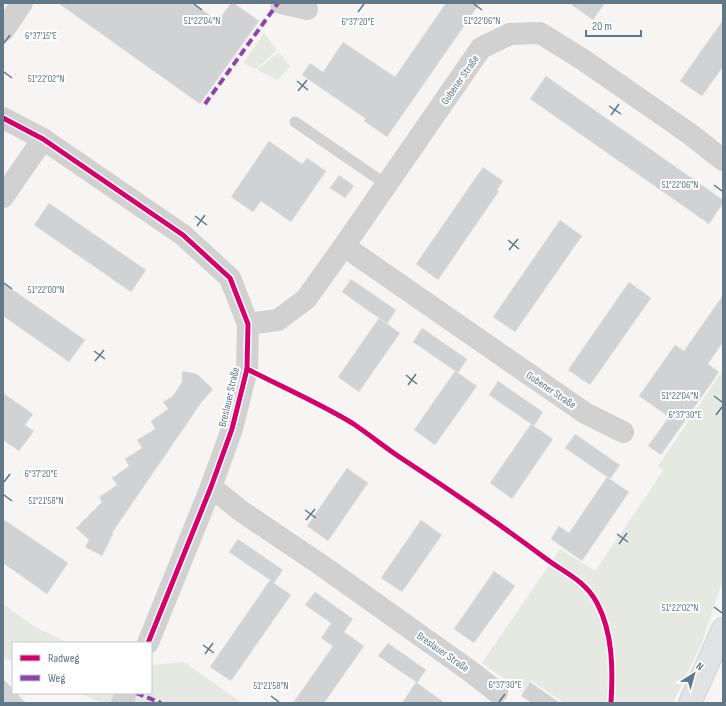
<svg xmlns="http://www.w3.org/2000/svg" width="726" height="706" viewBox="0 0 726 706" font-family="'Sofia Sans Condensed',sans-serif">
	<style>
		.green { fill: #e5e9e1 }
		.building { fill: #d1d2d3; stroke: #e5e4e3 }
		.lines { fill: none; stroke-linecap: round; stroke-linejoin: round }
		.motorway-casing { stroke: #d2d3d3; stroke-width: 24 }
		.service { stroke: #d1d1d2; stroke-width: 11 }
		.minor { stroke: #d1d1d2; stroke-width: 22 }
		.motorway { stroke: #e2e3e4; stroke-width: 22 }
		.quiet { stroke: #8e44ad; stroke-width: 4; stroke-dasharray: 8 4; stroke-linecap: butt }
		.cycleway-casing { stroke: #fff; stroke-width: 8 }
		.cycleway { stroke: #d6006c; stroke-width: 5 }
		.ticks { fill: none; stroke: #627787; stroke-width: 1.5 }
		.labels { text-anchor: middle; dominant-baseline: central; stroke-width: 4; stroke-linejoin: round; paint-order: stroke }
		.street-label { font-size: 11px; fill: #627787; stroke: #fff }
		.ticks-label { font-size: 10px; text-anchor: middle; fill: #627787; stroke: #fff; stroke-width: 4; stroke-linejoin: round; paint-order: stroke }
	</style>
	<rect width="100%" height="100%" fill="#f6f5f3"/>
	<g class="green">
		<polygon points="264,33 277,50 256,69 243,63"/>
		<polygon points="279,52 290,66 278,80 257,70"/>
		<polygon points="723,370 723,579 701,645 673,703 564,703 531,680 522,692 482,663 560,549 595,571 663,471 658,466"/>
		<polygon points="3,604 35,627 68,643 13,643 13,662 3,657"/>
		<polygon points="184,662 242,703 101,703 80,693 151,693 151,665"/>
	</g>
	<g class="building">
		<polygon points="58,3 193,3 218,21 231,3 234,3 259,21 200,104"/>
		<polygon points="446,3 480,3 387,137 364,121 366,119 302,75 310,63 323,72 343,42 395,77"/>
		<polygon points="569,3 605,3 593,20"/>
		<polygon points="723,20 723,67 702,96 680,81"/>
		<polygon points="546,76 723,200 723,203 709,224 530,99"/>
		<polygon points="269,141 302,164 307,158 326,171 291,222 261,201 253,212 231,197"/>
		<polygon points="483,167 503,181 497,190 499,191 438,280 416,264"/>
		<polygon points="339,175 354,186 345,198 330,188"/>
		<polygon points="49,203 146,270 131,292 34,225"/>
		<polygon points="560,220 582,236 515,332 493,317"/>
		<polygon points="351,279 396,310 387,324 342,292"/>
		<polygon points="629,282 651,298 590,385 568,370"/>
		<polygon points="3,283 85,340 69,362 3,316"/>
		<polygon points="723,295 723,342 708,364 719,372 661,455 648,446 669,417 639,396 675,345 684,351"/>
		<polygon points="379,318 400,333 359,392 338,377"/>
		<polygon points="422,328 467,359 458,373 413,342"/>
		<polygon points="182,371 197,374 213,389 201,403 112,533 113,534 102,556 85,547 89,540 76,528 102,502 99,497 117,485 112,478 129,466 125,459 142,448 137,440 155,429 151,421 168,409 163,402 173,396 182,382"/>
		<polygon points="455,371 477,386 435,445 414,430"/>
		<polygon points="498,381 543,412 534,426 489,395"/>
		<polygon points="3,393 33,414 25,425 34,431 19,451 3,440"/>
		<polygon points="531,424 553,439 512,499 490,483"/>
		<polygon points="575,434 620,465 610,479 565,448"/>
		<polygon points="347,468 368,483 328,541 307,526"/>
		<polygon points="607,477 629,492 582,561 551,539 559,526 569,533"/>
		<polygon points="3,519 68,563 47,594 3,563"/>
		<polygon points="421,520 442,535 402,592 381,578"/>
		<polygon points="238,539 283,570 274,583 291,595 231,681 210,667 270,580 229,552"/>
		<polygon points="494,571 515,586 474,643 454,629"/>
		<polygon points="315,592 353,619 344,632 364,646 324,703 293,703 333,646 321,638 331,623 305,605"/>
		<polygon points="388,643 426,670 417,683 445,703 402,703 416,682 378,656"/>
		<polygon points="3,679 13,689 13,693 16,693 26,703 3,703"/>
		<polygon points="530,682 560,703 532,703 521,696"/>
	</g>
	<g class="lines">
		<defs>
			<polyline id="motorway" points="690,703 723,629"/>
		</defs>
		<use href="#motorway" class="motorway-casing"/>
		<polyline class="service" points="295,122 387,185"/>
		<g class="minor">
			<polyline points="281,3 307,9"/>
			<polyline points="3,31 22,3"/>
			<polyline points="3,118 43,139 183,235 230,278 248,324 247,369 232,429 211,487 148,643"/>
			<polyline points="3,197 43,139"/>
			<polyline points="344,246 585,413 623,432"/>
			<polyline points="248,324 278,320 306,299 344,246 481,48 510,34 540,33 582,59 690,134 723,160"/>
			<polyline points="211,487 241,511 324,567 470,671 497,692"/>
			<polyline points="122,703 126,693"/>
		</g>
		<use href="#motorway" class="motorway"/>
		<g class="quiet">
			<polyline points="205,104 278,3"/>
			<polyline points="136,693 161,703"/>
		</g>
		<defs>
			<g id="cycleway">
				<polyline points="3,118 43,139 183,235 230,278 248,324 247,369 232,429 211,487 148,643"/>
				<path d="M247 369C282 387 319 403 352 423 369 434 384 447 401 458 450 490 498 523 545 558 563 572 585 580 597 603 613 633 613 670 611 703"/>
			</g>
		</defs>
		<use href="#cycleway" class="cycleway-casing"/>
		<use href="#cycleway" class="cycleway"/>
	</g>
	<path class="ticks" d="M194 4 202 10M474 4 482 10M358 12 364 4M4 43 10 35M4 72 12 78M297 81 308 90M298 91 307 80M609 106 621 114M611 115 619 104M714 185 722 191M195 216 207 225M197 226 205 215M508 240 519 249M509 250 518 239M4 283 12 289M94 351 105 359M95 361 104 350M406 375 417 384M408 385 416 374M714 396 722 402M716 415 722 407M4 482 10 474M4 495 12 501M305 510 316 518M306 520 315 509M617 534 628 542M619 544 627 533M714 607 722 613M203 645 214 653M205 654 213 643M271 696 279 702M499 702 505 694"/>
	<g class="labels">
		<g class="street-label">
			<text transform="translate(460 80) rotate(-55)">Gubener Straße</text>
			<text transform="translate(551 390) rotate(34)">Gubener Straße</text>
			<text transform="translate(229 397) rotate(-77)">Breslauer Straße</text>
			<text transform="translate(443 652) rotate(35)">Breslauer Straße</text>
		</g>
	</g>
	<g class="ticks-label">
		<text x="482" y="24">51°22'06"N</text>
		<text x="202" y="24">51°22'04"N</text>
		<text x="358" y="25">6°37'20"E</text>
		<text x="41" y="39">6°37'15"E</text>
		<text x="46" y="82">51°22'02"N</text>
		<text x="680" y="188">51°22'06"N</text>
		<text x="46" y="293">51°22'00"N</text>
		<text x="680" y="399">51°22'04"N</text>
		<text x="685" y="418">6°37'30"E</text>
		<text x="41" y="477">6°37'20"E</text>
		<text x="46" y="504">51°21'58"N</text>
		<text x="680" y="611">51°22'02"N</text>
		<text x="505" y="688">6°37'30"E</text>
		<text x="271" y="689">51°21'58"N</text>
	</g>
	<rect width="726" height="706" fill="none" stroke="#627787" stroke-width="8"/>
	<rect x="12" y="642" width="140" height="52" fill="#ffffff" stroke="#c0c9cf"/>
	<rect x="20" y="655" width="20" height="6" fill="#d6006c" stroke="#c0c9cf"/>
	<text x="48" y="662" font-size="12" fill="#627787">Radweg</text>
	<rect x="20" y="675" width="20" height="6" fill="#8e44ad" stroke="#c0c9cf"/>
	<text x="48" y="682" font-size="12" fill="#627787">Weg</text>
	<g transform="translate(694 674) rotate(37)" stroke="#ffffff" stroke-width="3" paint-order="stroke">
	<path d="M0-3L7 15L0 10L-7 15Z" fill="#627787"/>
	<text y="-6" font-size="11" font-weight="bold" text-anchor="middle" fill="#627787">N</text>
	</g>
	<path d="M586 30v6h55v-6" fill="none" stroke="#627787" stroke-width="2"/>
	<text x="592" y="30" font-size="12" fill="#627787" stroke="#ffffff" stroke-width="3" paint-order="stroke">20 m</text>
</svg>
